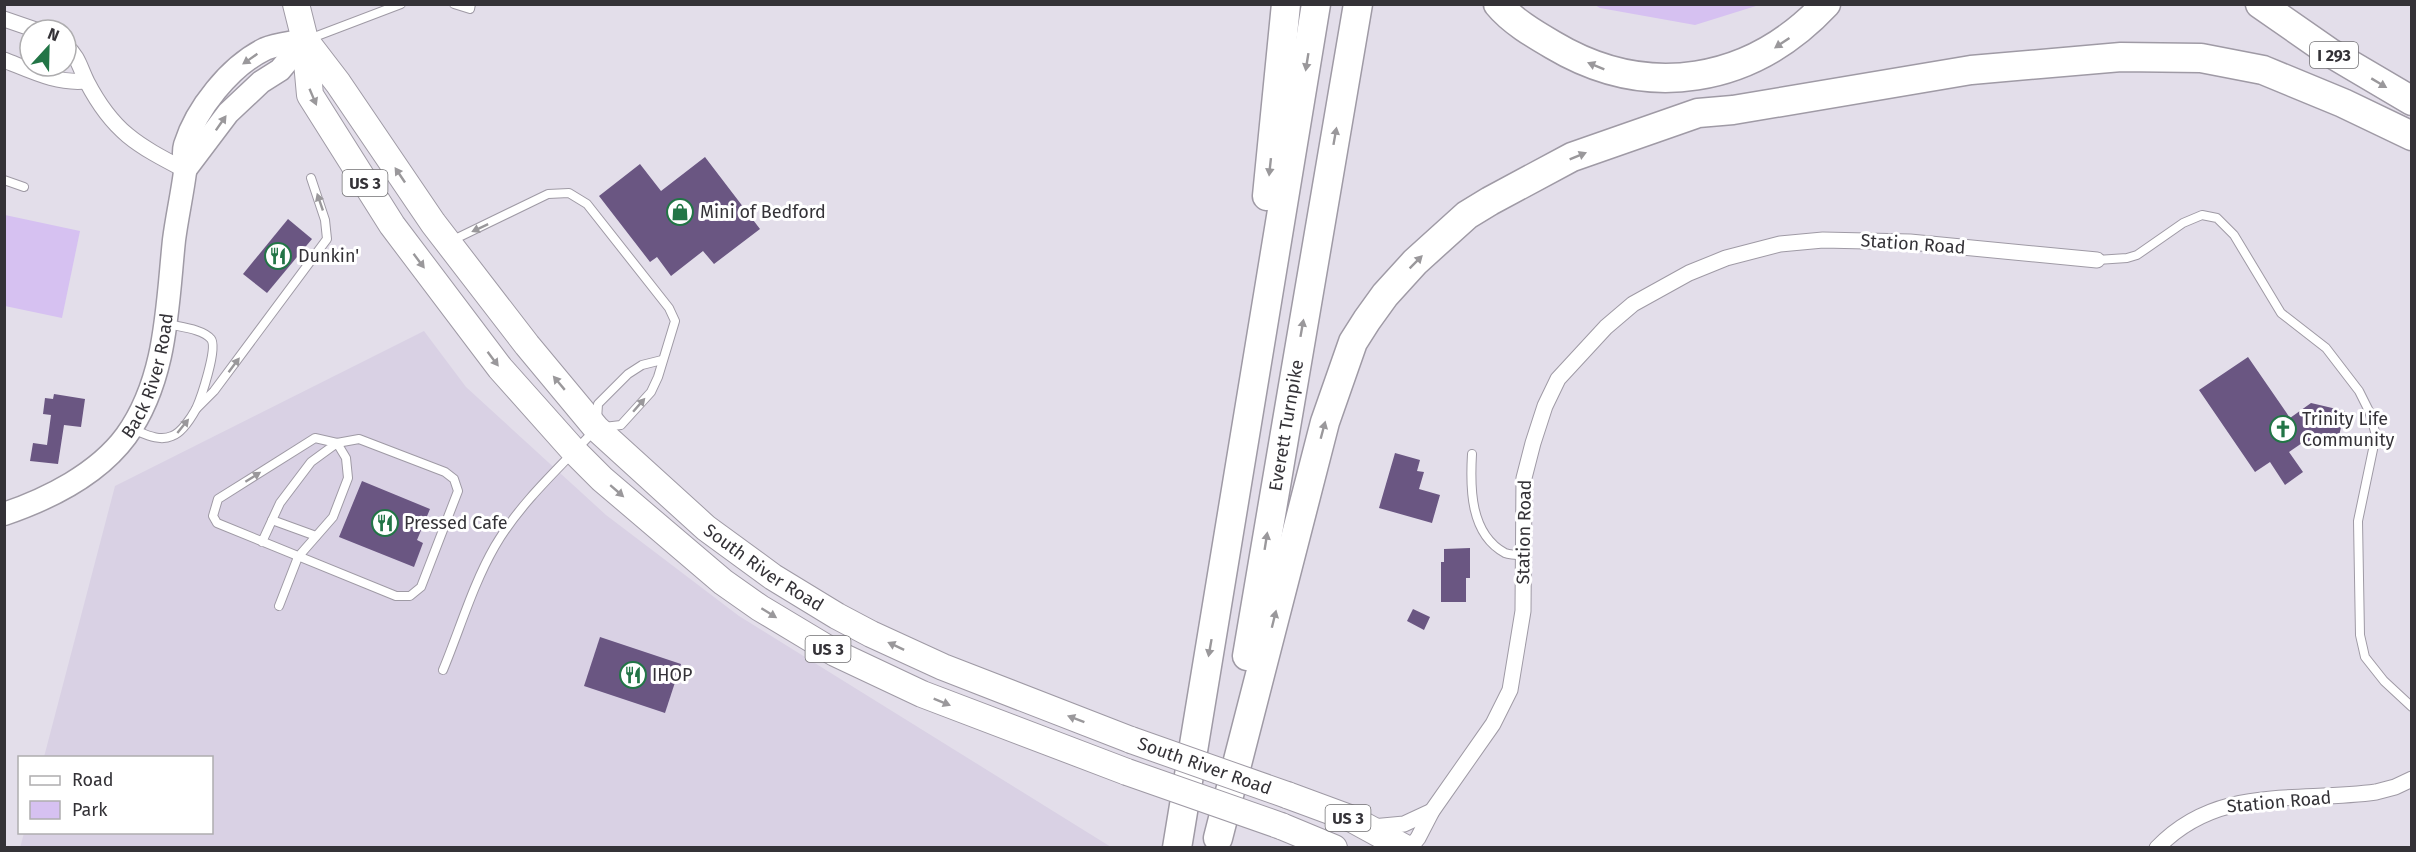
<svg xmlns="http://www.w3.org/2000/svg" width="2416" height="852" viewBox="0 0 2416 852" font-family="'Fira Sans',sans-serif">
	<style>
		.built { fill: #d9d1e4 }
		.green { fill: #d6c1f1 }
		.building { fill: #6a5682 }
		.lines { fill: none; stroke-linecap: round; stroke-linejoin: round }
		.lane-casing { stroke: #9f9aa5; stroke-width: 10 }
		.street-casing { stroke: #9f9aa5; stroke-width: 17 }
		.secondary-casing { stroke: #9f9aa5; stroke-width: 25 }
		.primary-casing { stroke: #9f9aa5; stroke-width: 28 }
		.highway-casing { stroke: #9f9aa5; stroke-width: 31 }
		.lane { stroke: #fff; stroke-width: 8 }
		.street { stroke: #fff; stroke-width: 15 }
		.secondary { stroke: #fff; stroke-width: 22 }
		.primary { stroke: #fff; stroke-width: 26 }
		.highway { stroke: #fff; stroke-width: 28 }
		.primary-bridge-casing { stroke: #9f9aa5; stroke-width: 28; stroke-linecap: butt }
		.primary-bridge { stroke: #fff; stroke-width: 26 }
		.oneway { fill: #9a989b }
		.labels { text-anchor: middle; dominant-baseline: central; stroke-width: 6; stroke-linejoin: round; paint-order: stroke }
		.shield { fill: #fff; stroke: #717073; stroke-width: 1.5 }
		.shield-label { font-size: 16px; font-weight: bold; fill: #343237 }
		.poi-label { font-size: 18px; fill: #343237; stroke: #fff; text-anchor: start }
		.street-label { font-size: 18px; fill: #343237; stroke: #fff }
	</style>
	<rect width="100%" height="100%" fill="#e3deea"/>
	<polygon class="built" points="424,331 466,387 606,515 739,616 1111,847 20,848 24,833 212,832 212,758 44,757 115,486"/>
	<g class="green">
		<polygon points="1595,5 1759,5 1695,25 1600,8"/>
		<polygon points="5,215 80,231 62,318 5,306"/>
	</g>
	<g class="building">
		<polygon points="705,157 760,229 714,264 703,251 671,276 657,257 650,262 599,196 640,164 661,191"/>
		<polygon points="288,219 312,239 267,293 243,274"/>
		<polygon points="2248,357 2290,418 2311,403 2345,411 2336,448 2305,441 2289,452 2303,472 2285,485 2270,462 2255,472 2199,390"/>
		<polygon points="54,394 85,399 81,427 64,425 58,464 30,461 33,443 47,445 51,415 43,414 45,398 53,399"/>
		<polygon points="1395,453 1420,460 1417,471 1424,472 1419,489 1440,495 1432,523 1379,508"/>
		<polygon points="362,481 430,509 417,540 423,543 414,567 339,537"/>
		<polygon points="1470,548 1470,578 1466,578 1466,602 1441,602 1441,562 1444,562 1444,549"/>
		<polygon points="1413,609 1430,617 1424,630 1407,621"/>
		<polygon points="600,637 681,664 665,713 584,686"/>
	</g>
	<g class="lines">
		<defs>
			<g id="lane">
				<polyline points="454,4 470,9 471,4"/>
				<polyline points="309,39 401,4"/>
				<polyline points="4,180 24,187"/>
				<polyline points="453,240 548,194 569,193 587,204 669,308 675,321 658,377 651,392 621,425 604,427"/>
				<polyline points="2097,260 2127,258 2137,255 2183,223 2202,215 2217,218 2234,235 2281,313 2326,348 2359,391 2369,411 2376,435 2358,521 2360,635 2365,657 2384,681 2412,707"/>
				<polyline points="196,409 214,391 327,239 325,220 311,178"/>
				<polyline points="597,420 598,404 628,374 642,365 662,360"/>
				<path d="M132 429C145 434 159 442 172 436 181 433 191 418 196 409 201 398 218 348 211 339 203 329 180 327 168 324"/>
				<path d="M1472 454C1470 488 1470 534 1505 553 1510 555 1518 555 1524 555"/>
				<polyline points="272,520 316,536"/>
				<polyline points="262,542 280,503 311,462 337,443 359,439 445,472 454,479 458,491 421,587 410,596 396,596 217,523 213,516 218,499 315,438 337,443 346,458 348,478 333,517 298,557 279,606"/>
				<path d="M443 670C460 629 473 584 495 546 520 503 560 467 594 431"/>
			</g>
			<g id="street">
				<polyline points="4,19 36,30"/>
				<path d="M66 46C78 56 80 68 87 82 113 132 137 145 185 170"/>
				<path d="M4 60C32 71 57 84 86 81"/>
				<polyline points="1372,827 1404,824 1432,811"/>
				<polyline points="1410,848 1418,838 1432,811 1493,724 1510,690 1523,611 1524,478 1533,443 1545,406 1558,379 1606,327 1633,304 1689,273 1726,258 1780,244 1823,240 1910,242 2097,260"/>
				<path d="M2157 848C2218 784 2297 803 2376 792L2395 787 2412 779"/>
			</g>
			<g id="secondary">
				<polyline points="185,170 228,113 261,82 280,70 305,40"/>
				<path id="s1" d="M4 514C48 499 98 474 126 436 167 379 167 307 174 240 177 217 182 195 185 172 186 163 182 155 185 145 196 109 230 66 265 49 276 44 292 43 305 40"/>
			</g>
			<g id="primary">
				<polyline points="296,4 305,40 310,95 392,225 500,368 574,451 602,479 723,582 760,608 835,653 922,694 1127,772"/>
				<path id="s2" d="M305 40 338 83 433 223 527 345 596 428 706 528 773 577 837 616 871 634 943 667 1131 740"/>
				<polyline points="1287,795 1352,819 1405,848"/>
				<polyline points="1281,826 1334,848"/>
			</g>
			<g id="highway">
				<path d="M1498 4C1512 21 1534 34 1553 45 1647 101 1751 84 1826 4"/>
				<polyline points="2260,4 2329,52 2412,101"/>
				<polyline points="1267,196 1286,4"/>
				<path id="s3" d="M1247 656 1358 4"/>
				<polyline points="1218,838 1325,422 1353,342 1367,320 1385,295 1415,262 1467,215 1490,201 1572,157 1698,113 1733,110 1971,70 2121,57 2201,58 2263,70 2343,103 2412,136"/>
				<polyline points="1177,848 1316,4"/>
			</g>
		</defs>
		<use href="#lane" class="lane-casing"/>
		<use href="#street" class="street-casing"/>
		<use href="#secondary" class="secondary-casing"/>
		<use href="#primary" class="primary-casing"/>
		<use href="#highway" class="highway-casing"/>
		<use href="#lane" class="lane"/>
		<use href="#street" class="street"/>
		<use href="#secondary" class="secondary"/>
		<use href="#primary" class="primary"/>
		<use href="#highway" class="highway"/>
		<defs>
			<g id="primary-bridge">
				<path id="s4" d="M1131 740 1287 795"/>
				<polyline points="1127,772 1281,826"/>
			</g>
		</defs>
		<use href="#primary-bridge" class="primary-bridge-casing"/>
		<use href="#primary-bridge" class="primary-bridge"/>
	</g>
	<defs><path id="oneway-solid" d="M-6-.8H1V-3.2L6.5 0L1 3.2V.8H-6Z" transform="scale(1.5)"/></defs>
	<g class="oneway">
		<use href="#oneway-solid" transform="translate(1782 43) rotate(146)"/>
		<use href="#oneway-solid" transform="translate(250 59) rotate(145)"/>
		<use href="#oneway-solid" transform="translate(1307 62) rotate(99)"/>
		<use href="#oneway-solid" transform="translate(1596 66) rotate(-158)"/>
		<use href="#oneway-solid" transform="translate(2379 83) rotate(31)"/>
		<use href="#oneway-solid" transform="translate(313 97) rotate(67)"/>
		<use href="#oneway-solid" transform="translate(221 123) rotate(-55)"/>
		<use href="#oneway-solid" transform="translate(1335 136) rotate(-80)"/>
		<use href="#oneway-solid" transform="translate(1578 156) rotate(-22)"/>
		<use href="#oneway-solid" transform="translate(1270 167) rotate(96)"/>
		<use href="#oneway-solid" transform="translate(400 175) rotate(-124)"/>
		<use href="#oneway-solid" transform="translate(320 202) rotate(-109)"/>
		<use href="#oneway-solid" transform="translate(480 228) rotate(155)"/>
		<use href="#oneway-solid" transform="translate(419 261) rotate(53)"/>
		<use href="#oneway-solid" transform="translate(1416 262) rotate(-45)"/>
		<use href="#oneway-solid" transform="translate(1302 328) rotate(-80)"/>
		<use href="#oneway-solid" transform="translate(493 359) rotate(53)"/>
		<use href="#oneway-solid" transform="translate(234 365) rotate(-53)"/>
		<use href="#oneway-solid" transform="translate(559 383) rotate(-130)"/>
		<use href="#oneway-solid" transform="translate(639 405) rotate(-49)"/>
		<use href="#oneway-solid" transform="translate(183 426) rotate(-51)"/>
		<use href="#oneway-solid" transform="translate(1323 430) rotate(-75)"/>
		<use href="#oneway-solid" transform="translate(253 477) rotate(-32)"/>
		<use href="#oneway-solid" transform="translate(617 491) rotate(41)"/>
		<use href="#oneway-solid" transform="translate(1266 541) rotate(-81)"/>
		<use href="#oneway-solid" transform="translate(769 613) rotate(32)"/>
		<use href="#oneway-solid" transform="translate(1274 619) rotate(-76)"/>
		<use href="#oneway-solid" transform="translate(896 646) rotate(-155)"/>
		<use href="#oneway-solid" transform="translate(1210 648) rotate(100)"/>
		<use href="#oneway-solid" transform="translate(942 702) rotate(22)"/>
		<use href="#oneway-solid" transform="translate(1076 719) rotate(-159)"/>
	</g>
	<defs>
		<symbol id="shop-ring" viewBox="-11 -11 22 22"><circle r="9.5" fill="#fff" stroke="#227546" stroke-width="1.5"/><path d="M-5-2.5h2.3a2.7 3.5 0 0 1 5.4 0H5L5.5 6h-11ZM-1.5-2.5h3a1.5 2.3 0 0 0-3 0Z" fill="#227546"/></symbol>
		<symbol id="restaurant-ring" viewBox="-11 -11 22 22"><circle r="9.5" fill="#fff" stroke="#227546" stroke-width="1.5"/><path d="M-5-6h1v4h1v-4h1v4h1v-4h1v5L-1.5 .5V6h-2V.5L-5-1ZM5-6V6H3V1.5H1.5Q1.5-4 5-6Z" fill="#227546"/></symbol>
		<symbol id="church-ring" viewBox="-11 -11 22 22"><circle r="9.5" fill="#fff" stroke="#227546" stroke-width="1.5"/><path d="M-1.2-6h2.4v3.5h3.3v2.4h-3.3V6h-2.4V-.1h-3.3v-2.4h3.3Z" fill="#227546"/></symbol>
	</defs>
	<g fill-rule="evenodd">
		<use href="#shop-ring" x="665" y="197" width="30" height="30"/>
		<use href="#restaurant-ring" x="263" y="241" width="30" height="30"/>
		<use href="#church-ring" x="2268" y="414" width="30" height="30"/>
		<use href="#restaurant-ring" x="370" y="508" width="30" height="30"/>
		<use href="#restaurant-ring" x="618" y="660" width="30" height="30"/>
	</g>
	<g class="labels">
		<g class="shield">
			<rect x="2310" y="42" width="48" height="26" rx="4.5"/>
			<rect x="342.5" y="170" width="45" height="26" rx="4.5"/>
			<rect x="805.5" y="636" width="45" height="26" rx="4.5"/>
			<rect x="1325.5" y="805" width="45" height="26" rx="4.5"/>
		</g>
		<g class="shield-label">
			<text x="2334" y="55">I 293</text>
			<text x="365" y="183">US 3</text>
			<text x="828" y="649">US 3</text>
			<text x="1348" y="818">US 3</text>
		</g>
		<g class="poi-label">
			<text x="700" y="212">Mini of Bedford</text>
			<text x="298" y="256">Dunkin'</text>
			<text x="2302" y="419">Trinity Life<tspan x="2302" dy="21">Community</tspan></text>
			<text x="404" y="523">Pressed Cafe</text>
			<text x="652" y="675">IHOP</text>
		</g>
		<g class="street-label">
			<text transform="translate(1913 244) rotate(4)">Station Road</text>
			<text stroke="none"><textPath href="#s1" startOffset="212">Back River Road</textPath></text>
			<text stroke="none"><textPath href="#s3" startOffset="234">Everett Turnpike</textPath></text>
			<text transform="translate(1524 532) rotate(-89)">Station Road</text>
			<text stroke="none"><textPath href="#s2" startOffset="704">South River Road</textPath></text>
			<text stroke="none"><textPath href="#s4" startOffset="78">South River Road</textPath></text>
			<text transform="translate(2279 802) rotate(-5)">Station Road</text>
		</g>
	</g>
	<rect width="2416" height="852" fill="none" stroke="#343237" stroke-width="12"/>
	<rect x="18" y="756" width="195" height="78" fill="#ffffff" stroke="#aeadaf" stroke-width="1.5"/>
	<rect x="30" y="776" width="30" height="9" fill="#ffffff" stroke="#aeadaf" stroke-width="1.5"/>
	<text x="72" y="786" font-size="18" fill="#343237">Road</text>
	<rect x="30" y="801" width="30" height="18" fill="#d6c1f1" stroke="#aeadaf" stroke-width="1.5"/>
	<text x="72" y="816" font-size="18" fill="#343237">Park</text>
	<g transform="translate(48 48) rotate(22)"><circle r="28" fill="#ffffff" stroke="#aeadaf" stroke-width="1.5"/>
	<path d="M0-4.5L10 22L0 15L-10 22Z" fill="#227546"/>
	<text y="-9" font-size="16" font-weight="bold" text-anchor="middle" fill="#343237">N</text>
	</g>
</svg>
